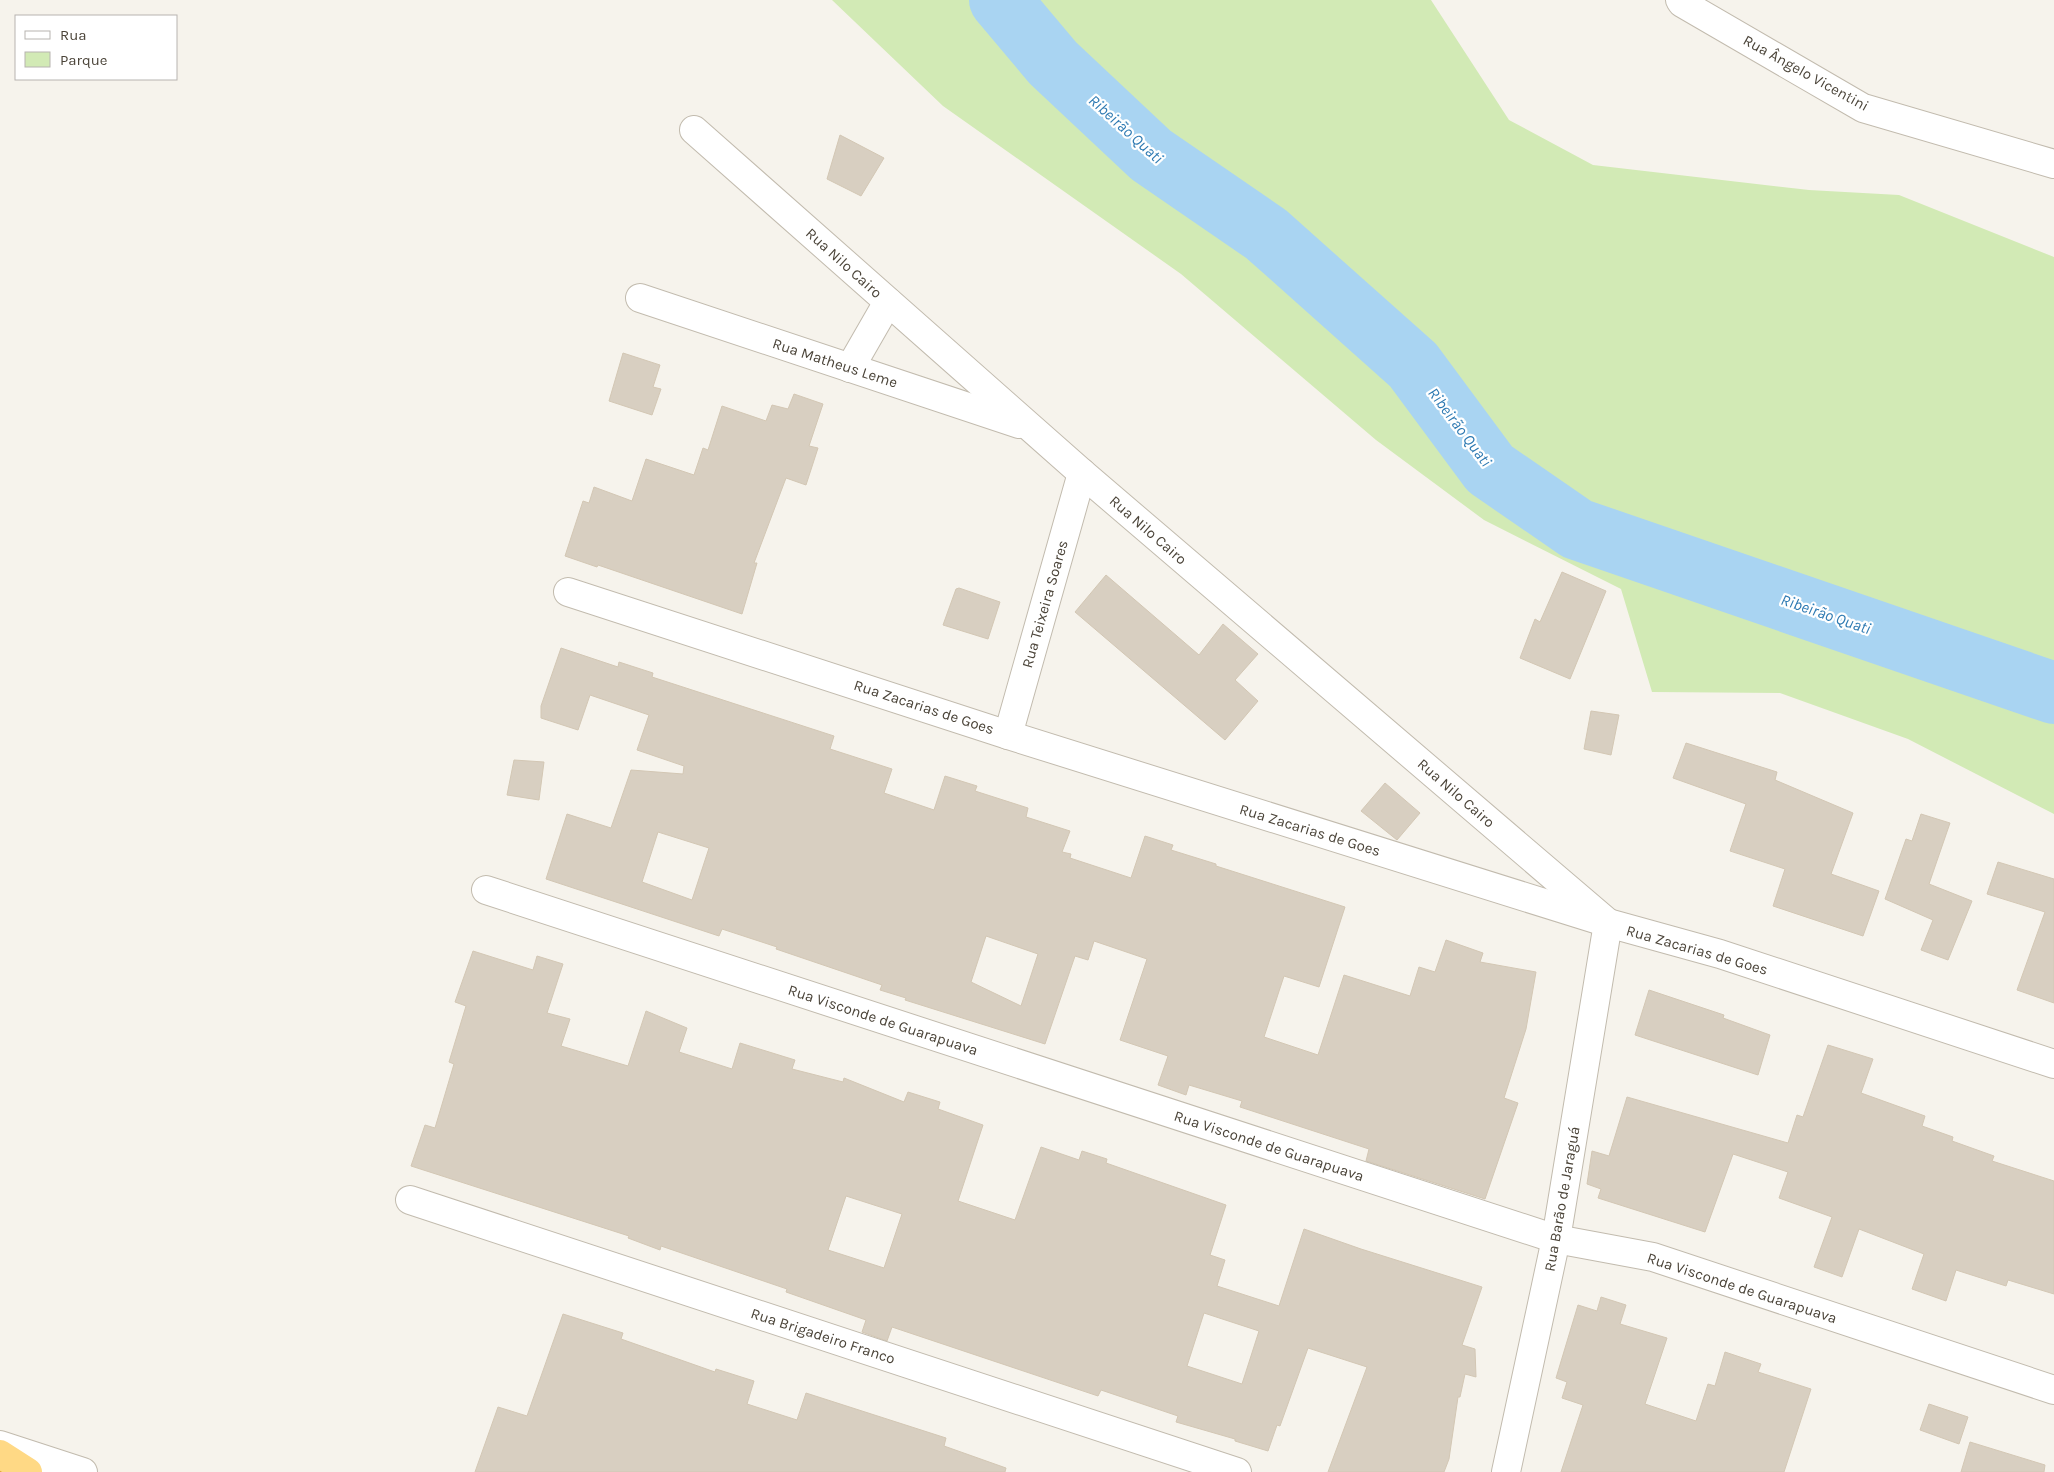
<svg xmlns="http://www.w3.org/2000/svg" width="2054" height="1472" viewBox="0 0 2054 1472" font-family="Karla,sans-serif">
	<style>
		.green { fill: #d2eab5 }
		.lines { fill: none; stroke-linecap: round; stroke-linejoin: round }
		.river { stroke: #a9d4f2; stroke-width: 62 }
		.building { fill: #d8cfc1; stroke: #d3c7b4; fill-rule: evenodd }
		.minor-casing { stroke: #c2bbae; stroke-width: 30 }
		.trunk-casing { stroke: #e0a43c; stroke-width: 30 }
		.minor { stroke: #fff; stroke-width: 28 }
		.trunk { stroke: #ffd985; stroke-width: 28 }
		.labels { text-anchor: middle; dominant-baseline: central; stroke-width: 4.5; stroke-linejoin: round; paint-order: stroke }
		.street-label { font-size: 15px; fill: #4b4439; stroke: #fff }
		.water-label { font-size: 16px; font-style: italic; fill: #2e7ab2; stroke: #fff }
	</style>
	<rect width="100%" height="100%" fill="#f6f3ec"/>
	<polygon class="green" points="832,0 1431,0 1509,120 1593,165 1809,190 1899,195 2054,257 2054,814 1908,739 1780,693 1652,692 1621,589 1484,520 1376,440 1181,274 943,106"/>
	<g class="lines">
		<polyline class="river" points="1000,0 1053,63 1151,155 1266,234 1413,365 1490,469 1577,529 2054,693"/>
	</g>
	<g class="building">
		<polygon points="840,135 884,158 861,196 827,179"/>
		<polygon points="623,353 660,365 653,387 661,389 652,415 609,401"/>
		<polygon points="794,394 823,404 809,446 818,448 806,485 786,478 754,563 757,563 742,614 598,565 597,567 565,556 583,501 589,503 594,487 632,501 646,459 694,475 703,448 708,450 722,406 766,421 772,405 788,409"/>
		<polygon points="1562,572 1606,591 1570,679 1520,658 1535,619 1540,622"/>
		<polygon points="1106,575 1199,655 1223,624 1258,654 1235,680 1258,701 1225,740 1075,612"/>
		<polygon points="959,588 1000,602 988,639 943,625 956,589"/>
		<path d="M561 648 618 667 619 662 653 673 652 677 834 736 830 749 892 769 884 793 934 810 945 776 977 786 975 791 1028 808 1026 817 1070 831 1062 852 1071 854 1070 858 1131 878 1145 836 1173 845 1171 850 1216 864V866L1345 907 1319 987 1284 976 1264 1037 1318 1055 1344 975 1410 996 1419 967 1435 972 1446 940 1483 953 1480 962 1536 972 1526 1029 1504 1098 1518 1103 1485 1199 1366 1161 1369 1149 1240 1107 1242 1101 1189 1085 1186 1095 1158 1085 1168 1056 1120 1040 1147 959 1094 941 1088 960 1075 956 1045 1044 905 1000 906 998 880 990 882 985 776 949 777 947 722 929 719 936 546 879 567 814 611 828 631 770 683 774 684 766 637 750 649 715 590 695 578 730 541 718V706ZM658 832 709 848 692 900 642 882ZM986 936 1038 954 1021 1006 971 982Z"/>
		<polygon points="1591,711 1619,715 1611,755 1584,749"/>
		<polygon points="1686,743 1777,772 1775,780 1853,813 1831,874 1879,891 1863,936 1773,906 1785,869 1730,851 1746,804 1673,778"/>
		<polygon points="514,760 544,762 539,800 507,795"/>
		<polygon points="1385,783 1420,813 1397,840 1361,811"/>
		<polygon points="1921,814 1950,823 1929,884 1972,901 1948,960 1921,950 1933,920 1885,899 1906,839 1912,841"/>
		<polygon points="1998,862 2054,879 2054,1003 2017,990 2045,912 1987,894"/>
		<path d="M473 951 533 970 537 956 563 964 547 1013 570 1019 561 1046 628 1066 646 1011 687 1028 679 1052 732 1069 740 1043 795 1060 792 1069 843 1082 844 1078 904 1102 908 1092 940 1102 938 1109 983 1125 958 1201 1015 1220 1041 1147 1079 1160 1082 1151 1107 1159 1106 1163 1226 1205 1210 1255 1225 1260 1217 1286 1279 1306 1304 1229 1361 1249 1482 1287 1462 1345 1475 1349 1476 1377 1465 1374 1460 1397H1458L1449 1459 1444 1472H1328L1367 1367 1308 1348 1280 1426 1277 1425 1268 1451 1235 1441V1439L1176 1422 1178 1416 1101 1390 1098 1396 892 1327 887 1341 862 1332 866 1320 786 1292 787 1289 661 1246 660 1250 628 1238 629 1236 411 1166 425 1125 435 1128 454 1064 449 1062 466 1006 455 1002ZM846 1196 902 1214 884 1268 828 1250ZM1204 1313 1259 1331 1242 1384 1187 1366Z"/>
		<polygon points="1649,990 1724,1015 1723,1018 1770,1035 1758,1075 1635,1035"/>
		<polygon points="1828,1045 1873,1059 1861,1093 1925,1116 1922,1126 1953,1137 1952,1141 1994,1156 1992,1161 2054,1181 2054,1294 2008,1280 2006,1286 1956,1270 1946,1301 1912,1289 1924,1254 1859,1229 1842,1277 1814,1267 1832,1217 1779,1198 1788,1172 1733,1154 1705,1232 1598,1198 1601,1189 1587,1184 1592,1151 1609,1156 1627,1097 1788,1143 1797,1115 1803,1117"/>
		<polygon points="1601,1297 1626,1305 1620,1324 1667,1338 1645,1404 1696,1421 1708,1384 1715,1386 1725,1352 1761,1364 1758,1372 1811,1389 1784,1472 1561,1472 1583,1405 1562,1398 1567,1382 1556,1378 1578,1305 1597,1311"/>
		<polygon points="563,1314 623,1333 621,1339 715,1372 716,1369 754,1381 747,1404 797,1420 806,1393 946,1438 944,1446 1006,1468 1005,1472 475,1472 498,1407 527,1416"/>
		<polygon points="1929,1404 1968,1417 1959,1444 1920,1430"/>
		<polygon points="1970,1442 2045,1465 2044,1472 1961,1472"/>
	</g>
	<g class="lines">
		<defs>
			<g id="minor">
				<polyline points="1680,0 1682,3 1863,108 2054,164"/>
				<polyline points="694,130 1082,473 1608,923 1556,1239 1506,1472"/>
				<polyline points="640,298 1019,424"/>
				<polyline points="850,368 888,302"/>
				<polyline points="568,592 1008,735 1608,923 1720,954 2054,1064"/>
				<polyline points="1008,735 1082,473"/>
				<polyline points="486,890 1556,1239 1653,1257 2054,1390"/>
				<polyline points="410,1200 1237,1472"/>
				<polyline points="0,1445 83,1472"/>
			</g>
			<polyline id="trunk" points="0,1454 28,1472"/>
		</defs>
		<use href="#minor" class="minor-casing"/>
		<use href="#trunk" class="trunk-casing"/>
		<use href="#minor" class="minor"/>
		<use href="#trunk" class="trunk"/>
	</g>
	<g class="labels">
		<g class="street-label">
			<text transform="translate(1806 73) rotate(29)">Rua Ângelo Vicentini</text>
			<text transform="translate(844 263) rotate(42)">Rua Nilo Cairo</text>
			<text transform="translate(835 363) rotate(18)">Rua Matheus Leme</text>
			<text transform="translate(1148 530) rotate(41)">Rua Nilo Cairo</text>
			<text transform="translate(1045 604) rotate(-74)">Rua Teixeira Soares</text>
			<text transform="translate(924 707) rotate(18)">Rua Zacarias de Goes</text>
			<text transform="translate(1456 793) rotate(41)">Rua Nilo Cairo</text>
			<text transform="translate(1310 830) rotate(17)">Rua Zacarias de Goes</text>
			<text transform="translate(1697 950) rotate(16)">Rua Zacarias de Goes</text>
			<text transform="translate(883 1020) rotate(18)">Rua Visconde de Guarapuava</text>
			<text transform="translate(1269 1146) rotate(18)">Rua Visconde de Guarapuava</text>
			<text transform="translate(1562 1199) rotate(-80)">Rua Barão de Jaraguá</text>
			<text transform="translate(1742 1288) rotate(18)">Rua Visconde de Guarapuava</text>
			<text transform="translate(823 1336) rotate(18)">Rua Brigadeiro Franco</text>
		</g>
		<g class="water-label">
			<text transform="translate(1126 129) rotate(42)">Ribeirão Quati</text>
			<text transform="translate(1460 427) rotate(53)">Ribeirão Quati</text>
			<text transform="translate(1826 614) rotate(19)">Ribeirão Quati</text>
		</g>
	</g>
	<rect x="15" y="15" width="162" height="65" fill="#ffffff" stroke="#b7b4b0"/>
	<rect x="25" y="31" width="25" height="8" fill="#ffffff" stroke="#b7b4b0"/>
	<text x="60" y="40" font-size="15" fill="#4b4439">Rua</text>
	<rect x="25" y="52" width="25" height="15" fill="#d2eab5" stroke="#b7b4b0"/>
	<text x="60" y="65" font-size="15" fill="#4b4439">Parque</text>
</svg>
